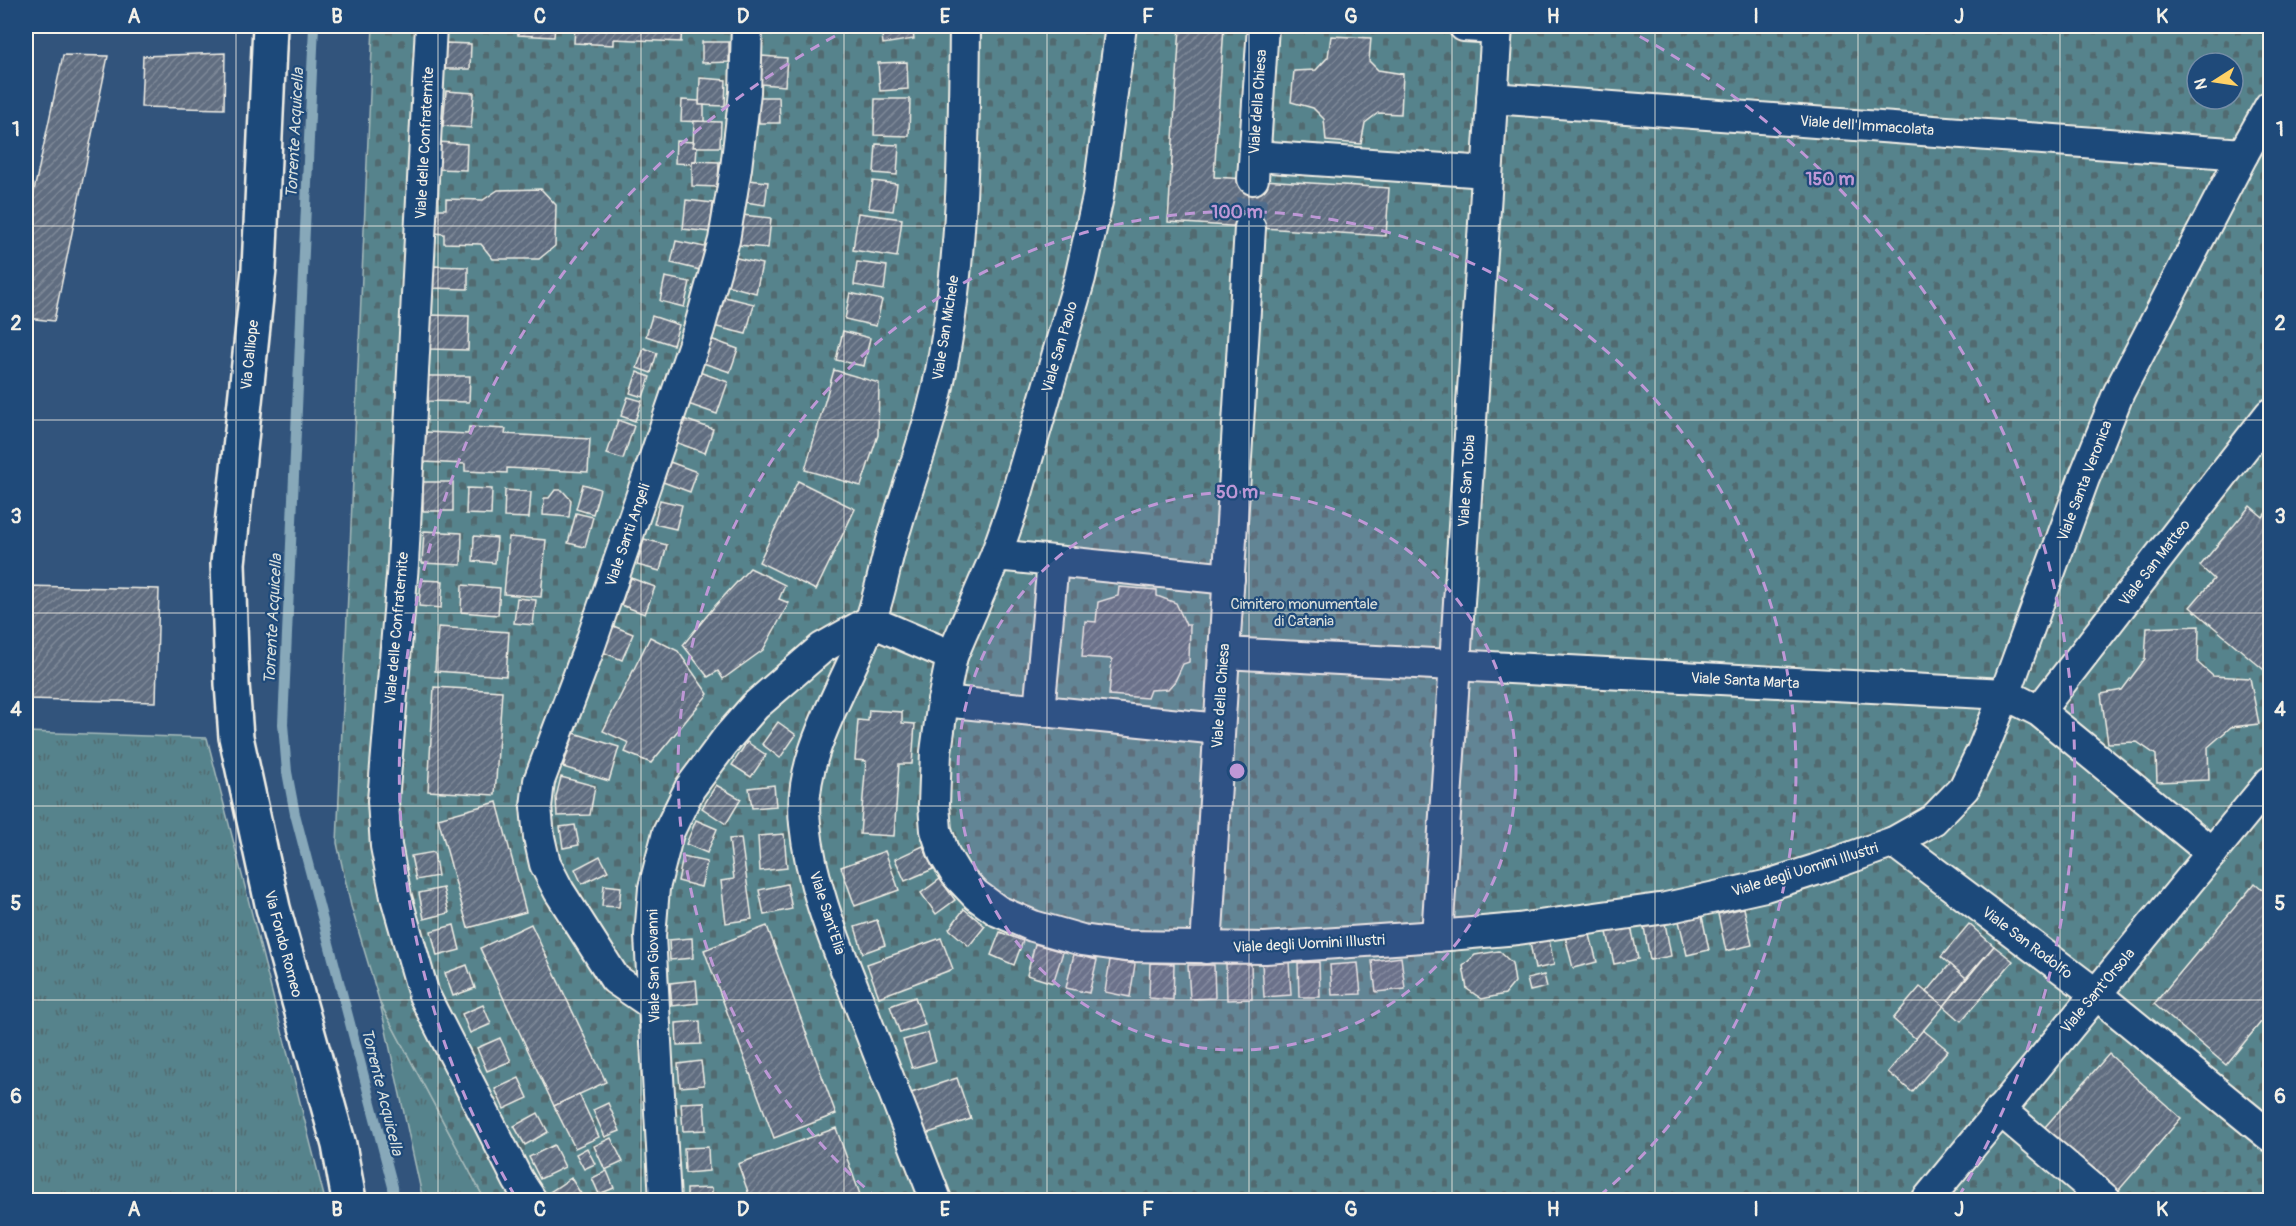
<svg xmlns="http://www.w3.org/2000/svg" width="2296" height="1226" viewBox="0 0 2296 1226" font-family="Pangolin,sans-serif">
	<style>
		.grass { fill: url(#grass-tufts); stroke: #a6baba; stroke-width: 1.5 }
		.cemetery { fill: url(#cemetery-stones); stroke: #a6baba; stroke-width: 1.5; fill-rule: evenodd }
		.lines { fill: none; stroke-linecap: round; stroke-linejoin: round }
		.stream { stroke: #87a8b9; stroke-width: 10 }
		.building { fill: url(#building-hatch); stroke: #f4f1e8; stroke-width: 1.5 }
		.pedestrian-tunnel { stroke: #4f6c8c; stroke-width: 30; stroke-dasharray: 30 15; stroke-linecap: butt }
		.pedestrian-casing { stroke: #f4f1e8; stroke-width: 34 }
		.minor-casing { stroke: #f4f1e8; stroke-width: 38 }
		.pedestrian { stroke: #1f4a7a; stroke-width: 30 }
		.minor { stroke: #1f4a7a; stroke-width: 33 }
		.grid { fill: none; stroke: #f4f1e8; stroke-width: 1.5; stroke-opacity: 0.55 }
		.ring { fill: none; stroke: #be98d6; stroke-width: 3; stroke-dasharray: 10 8 }
		.labels { text-anchor: middle; dominant-baseline: central; stroke-width: 4.5; stroke-linejoin: round; paint-order: stroke }
		.street-label { font-size: 15px; fill: #f4f1e8; stroke: #1f4a7a }
		.park-label { font-size: 15px; fill: #dce0da; stroke: #1f4a7a }
		.water-label { font-size: 16px; font-style: italic; fill: #d9dfdc; stroke: #1f4a7a }
		.centre { fill: #be98d6; stroke: #1f4a7a; stroke-width: 3 }
		.ring-label { font-size: 18px; text-anchor: middle; font-weight: bold; fill: #be98d6; stroke: #1f4a7a; stroke-width: 4.5; stroke-linejoin: round; paint-order: stroke }
		.neatline { fill: none; stroke: #f4f1e8; stroke-width: 2 }
		.grid-label { font-size: 20px; text-anchor: middle; font-weight: bold; fill: #f4f1e8 }
	</style>
	<defs>
		<pattern id="grass-tufts" width="24" height="20" patternUnits="userSpaceOnUse" patternTransform="scale(1.5)"><rect width="24" height="20" fill="#57838c"/><path d="M3 7l-1-3M5 7V3M7 7l1-3M15 17l-1-3M17 17v-4M19 17l1-3" fill="none" stroke="#516b70"/></pattern>
		<pattern id="cemetery-stones" width="16" height="16" patternUnits="userSpaceOnUse" patternTransform="scale(1.5)"><rect width="16" height="16" fill="#57838c"/><path d="M2 7V4a2 2 0 0 1 4 0v3zM10 15v-3a2 2 0 0 1 4 0v3z" fill="#516b70"/></pattern>
		<pattern id="building-hatch" width="6" height="6" patternUnits="userSpaceOnUse" patternTransform="scale(1.5)"><rect width="6" height="6" fill="#606d80"/><path d="M-1 1l2-2M0 6l6-6M5 7l2-2" fill="none" stroke="#7f8998"/></pattern>
	</defs>
	<rect width="100%" height="100%" fill="#32547c"/>
	<filter id="ink" filterUnits="userSpaceOnUse"><feTurbulence type="fractalNoise" baseFrequency=".0167" numOctaves="2"/><feDisplacementMap in="SourceGraphic" scale="12" xChannelSelector="R" yChannelSelector="G"/><feConvolveMatrix kernelMatrix="1 2 1 2 8 2 1 2 1" color-interpolation-filters="sRGB"/></filter>
	<g filter="url(#ink)">
		<g class="grass">
			<polygon points="26,732 207,738 325,1200 26,1200"/>
			<polygon points="380,1003 485,1200 423,1200"/>
		</g>
		<path class="cemetery" d="M373 26H2270V1200H485L380 1003 351 906 337 843ZM2197 63H2233V99H2197Z"/>
		<g class="lines">
			<polyline class="stream" points="314,26 283,724 287,772 295,814 393,1187 394,1200"/>
		</g>
		<g class="building">
			<polygon points="518,26 555,26 554,37 518,35"/>
			<polygon points="575,26 682,26 681,42 614,39 614,45 574,43"/>
			<polygon points="762,26 788,26 787,35 762,34"/>
			<polygon points="881,26 912,26 914,39 883,44"/>
			<polygon points="1180,26 1224,26 1214,177 1389,188 1386,236 1168,222"/>
			<polygon points="1331,36 1371,38 1369,61 1378,70 1403,74 1401,114 1378,113 1365,123 1361,144 1326,141 1324,119 1313,108 1291,102 1294,71 1316,70 1328,57"/>
			<polygon points="702,42 729,42 729,62 702,63"/>
			<polygon points="446,43 471,44 470,69 445,69"/>
			<polygon points="225,53 224,109 141,107 143,56"/>
			<polygon points="63,55 108,56 54,321 26,318 26,228"/>
			<polygon points="762,56 787,58 785,86 761,84"/>
			<polygon points="907,62 908,89 880,91 878,63"/>
			<polygon points="700,78 726,80 725,106 699,105"/>
			<polygon points="446,91 474,93 471,128 443,126"/>
			<polygon points="758,97 779,97 780,123 759,123"/>
			<polygon points="875,99 910,99 909,136 874,135"/>
			<polygon points="682,100 699,101 699,105 704,105 704,122 681,121"/>
			<polygon points="694,121 721,122 720,147 693,147"/>
			<polygon points="676,141 694,142 693,147 697,147 696,161 692,161 692,164 675,163"/>
			<polygon points="438,142 467,144 466,170 438,169"/>
			<polygon points="876,144 899,145 897,175 874,173"/>
			<polygon points="692,161 719,162 718,187 692,186"/>
			<polygon points="748,180 768,182 765,205 745,202"/>
			<polygon points="873,181 897,184 893,211 869,208"/>
			<polygon points="541,189 556,205 555,246 539,259 493,259 481,244 444,243 444,234 435,233 435,209 446,209 446,199 483,200 498,190"/>
			<polygon points="686,200 713,203 710,232 683,229"/>
			<polygon points="858,213 902,219 897,257 853,250"/>
			<polygon points="742,215 771,218 768,248 738,245"/>
			<polygon points="676,241 705,247 700,270 671,263"/>
			<polygon points="733,257 762,264 756,293 726,285"/>
			<polygon points="857,262 887,266 884,290 854,285"/>
			<polygon points="432,266 468,267 468,289 431,288"/>
			<polygon points="665,277 690,282 684,307 660,301"/>
			<polygon points="850,293 882,300 876,326 845,319"/>
			<polygon points="721,296 754,304 746,334 713,326"/>
			<polygon points="430,315 469,316 468,350 430,349"/>
			<polygon points="652,316 679,325 673,345 646,336"/>
			<polygon points="843,331 870,338 864,366 836,360"/>
			<polygon points="708,338 738,349 730,372 700,362"/>
			<polygon points="644,348 657,353 651,373 637,368"/>
			<polygon points="834,370 879,383 878,435 861,486 805,470"/>
			<polygon points="637,372 650,377 643,397 630,393"/>
			<polygon points="699,372 728,382 717,414 688,404"/>
			<polygon points="428,376 470,376 469,402 428,401"/>
			<polygon points="628,397 642,401 635,421 621,416"/>
			<polygon points="683,419 713,429 705,453 675,442"/>
			<polygon points="618,420 634,426 623,459 607,454"/>
			<polygon points="469,427 506,429 505,434 590,439 588,472 507,468 507,473 465,471 465,464 424,462 426,432 468,434"/>
			<polygon points="670,462 697,472 690,492 663,482"/>
			<polygon points="798,481 855,509 816,590 759,562"/>
			<rect x="423" y="482" width="30" height="29"/>
			<polygon points="583,484 600,489 593,514 576,509"/>
			<polygon points="467,488 492,489 491,515 466,514"/>
			<polygon points="505,490 531,492 529,518 504,517"/>
			<polygon points="555,490 562,490 571,500 569,517 543,515 544,498 549,498"/>
			<polygon points="660,500 682,505 676,529 654,524"/>
			<polygon points="2250,506 2263,517 2270,507 2270,675 2190,607 2214,579 2200,566"/>
			<polygon points="576,513 593,517 585,547 568,543"/>
			<polygon points="424,531 462,533 461,565 422,563"/>
			<polygon points="474,536 497,538 495,563 473,561"/>
			<polygon points="509,537 546,540 541,597 504,594"/>
			<polygon points="644,539 667,545 660,571 637,565"/>
			<polygon points="750,568 785,585 779,599 789,603 763,650 723,679 718,671 708,677 683,645 714,607"/>
			<polygon points="631,578 655,587 645,614 621,605"/>
			<polygon points="421,580 443,581 441,608 419,606"/>
			<polygon points="462,585 500,588 498,615 461,612"/>
			<polygon points="26,586 159,589 156,702 26,699"/>
			<polygon points="1119,587 1157,590 1157,596 1176,603 1186,625 1190,625 1189,662 1183,664 1175,681 1168,689 1150,690 1147,698 1109,695 1112,659 1082,657 1085,621 1096,622 1098,602 1118,596"/>
			<polygon points="517,598 536,600 533,625 514,623"/>
			<polygon points="611,625 633,634 622,660 600,651"/>
			<polygon points="2199,626 2198,663 2213,676 2250,678 2259,724 2231,727 2208,747 2209,780 2157,782 2156,755 2137,742 2108,743 2101,694 2122,690 2145,659 2147,628"/>
			<polygon points="438,627 509,632 506,676 435,671"/>
			<polygon points="650,637 678,651 708,694 651,763 625,752 629,743 603,731"/>
			<polygon points="434,687 502,691 495,795 428,791"/>
			<polygon points="869,710 902,712 902,723 915,724 912,764 899,764 894,836 860,834 866,761 855,760 858,720 868,721"/>
			<polygon points="778,722 796,735 780,758 762,744"/>
			<polygon points="574,733 619,747 609,781 563,767"/>
			<polygon points="747,742 766,755 751,777 732,765"/>
			<polygon points="561,777 595,786 590,815 557,816 556,797"/>
			<polygon points="716,785 741,799 726,824 702,808"/>
			<polygon points="774,785 776,806 752,808 749,788"/>
			<polygon points="497,802 526,912 468,928 438,818"/>
			<polygon points="696,820 717,829 707,853 686,844"/>
			<polygon points="575,825 579,845 563,848 560,827"/>
			<polygon points="784,834 787,868 760,871 758,836"/>
			<polygon points="741,838 752,919 726,923 721,881 734,879 729,839"/>
			<polygon points="923,846 933,869 905,881 895,859"/>
			<polygon points="885,851 899,890 855,906 841,867"/>
			<polygon points="434,852 438,876 416,880 411,856"/>
			<polygon points="600,856 608,871 582,884 575,869"/>
			<polygon points="683,857 707,862 701,887 678,881"/>
			<polygon points="940,879 955,900 936,914 921,893"/>
			<polygon points="2255,883 2270,896 2270,1011 2226,1065 2154,1004"/>
			<polygon points="787,884 792,909 764,915 759,890"/>
			<polygon points="604,885 621,887 619,907 602,906"/>
			<polygon points="443,888 449,913 424,919 419,893"/>
			<polygon points="1744,908 1752,945 1726,951 1718,914"/>
			<polygon points="964,909 985,926 969,946 949,929"/>
			<polygon points="1702,916 1709,950 1687,955 1679,921"/>
			<polygon points="877,920 885,945 863,953 855,927"/>
			<polygon points="1665,923 1671,956 1650,960 1644,927"/>
			<polygon points="531,924 606,1082 554,1106 480,948"/>
			<polygon points="1969,924 1994,946 1966,978 1941,957"/>
			<polygon points="454,925 460,950 437,956 431,931"/>
			<polygon points="767,926 836,1114 774,1138 704,950"/>
			<polygon points="1631,926 1638,959 1614,964 1607,932"/>
			<polygon points="1589,931 1597,962 1573,968 1565,936"/>
			<polygon points="1000,932 1023,941 1014,965 991,955"/>
			<polygon points="692,938 693,958 670,960 669,940"/>
			<polygon points="941,938 953,969 879,997 867,964"/>
			<polygon points="1549,939 1554,965 1535,969 1530,943"/>
			<polygon points="1035,944 1063,952 1053,983 1027,975"/>
			<polygon points="1994,946 2013,961 1961,1021 1944,1006"/>
			<polygon points="1499,951 1512,963 1515,982 1505,994 1482,999 1467,989 1463,966 1475,955"/>
			<polygon points="1074,954 1097,960 1089,993 1066,988"/>
			<polygon points="1401,957 1405,989 1376,992 1372,961"/>
			<polygon points="1110,960 1135,964 1130,997 1105,992"/>
			<polygon points="1289,962 1291,995 1264,997 1262,964"/>
			<polygon points="1319,962 1320,997 1299,997 1298,963"/>
			<polygon points="1150,963 1174,964 1173,1000 1149,998"/>
			<polygon points="1251,963 1252,999 1227,1000 1226,964"/>
			<polygon points="1358,963 1361,994 1332,995 1330,965"/>
			<polygon points="1950,964 1966,978 1944,1006 1927,992"/>
			<polygon points="467,965 475,988 453,996 445,973"/>
			<polygon points="1188,965 1214,965 1215,998 1190,999"/>
			<polygon points="1544,975 1547,987 1530,991 1527,979"/>
			<polygon points="696,980 698,1003 672,1006 670,983"/>
			<polygon points="1920,987 1944,1006 1916,1039 1893,1019"/>
			<polygon points="915,997 925,1025 900,1033 890,1006"/>
			<polygon points="483,1005 491,1024 470,1033 462,1014"/>
			<polygon points="700,1021 701,1044 677,1045 676,1023"/>
			<polygon points="1923,1030 1948,1050 1912,1092 1888,1072"/>
			<polygon points="928,1033 936,1061 912,1068 903,1040"/>
			<polygon points="500,1038 511,1061 487,1071 477,1048"/>
			<polygon points="2109,1054 2181,1118 2118,1191 2045,1127"/>
			<polygon points="701,1061 704,1085 680,1087 678,1064"/>
			<polygon points="519,1078 528,1098 504,1109 495,1089"/>
			<polygon points="957,1078 971,1119 925,1134 911,1093"/>
			<polygon points="579,1094 599,1137 575,1148 554,1106"/>
			<polygon points="704,1102 706,1130 683,1131 681,1103"/>
			<polygon points="608,1103 620,1131 605,1137 593,1110"/>
			<polygon points="538,1113 548,1132 525,1145 514,1126"/>
			<polygon points="836,1128 862,1200 751,1200 738,1164"/>
			<polygon points="611,1138 623,1162 605,1170 594,1146"/>
			<polygon points="554,1145 565,1167 540,1179 529,1157"/>
			<polygon points="708,1147 709,1171 685,1173 684,1148"/>
			<polygon points="587,1148 595,1164 584,1169 576,1154"/>
			<polygon points="607,1171 614,1188 599,1194 592,1178"/>
			<polygon points="571,1178 583,1197 578,1200 556,1200 550,1192"/>
			<polygon points="712,1188 712,1200 687,1200 687,1189"/>
		</g>
		<g class="lines">
			<polyline class="pedestrian-tunnel" points="1250,228 1253,179"/>
			<defs>
				<g id="pedestrian">
					<polyline points="431,26 403,564 383,801 386,846 396,897 424,995 518,1180 531,1200"/>
					<polyline points="1121,26 1098,197 1080,278 1012,510 996,555 952,656 943,701 936,752 934,805 936,830 944,854 956,874 976,895 998,911 1033,926 1082,940 1125,946 1265,948 1437,936 1518,929 1666,908 1765,886 1815,870 1894,842 1933,820 1964,788 1983,749 2005,694 2084,478 2119,392 2243,154 2270,106"/>
					<polyline points="1464,26 1496,28"/>
					<polyline points="1492,98 2243,154"/>
					<polyline points="1255,156 1487,172"/>
					<polyline points="1253,179 1263,26"/>
					<polyline points="996,555 1229,579"/>
					<polyline points="1224,653 2005,694 2039,711 2212,853"/>
					<polyline points="943,701 1219,729"/>
					<polyline points="1039,711 1053,562"/>
					<polyline points="2039,711 2270,414"/>
					<polyline points="1894,842 2096,994 2270,1136"/>
					<polyline points="1437,936 1497,26"/>
					<polyline points="1206,948 1250,228"/>
					<polyline points="653,1005 615,979 559,891 545,864 539,837 536,807 539,781 588,651 699,329 724,240 736,168 745,92 747,26"/>
					<polyline points="2000,1110 2106,1200"/>
					<polyline points="665,1200 650,936 654,888 668,833 690,788 728,737 755,706 822,648 870,621 952,656"/>
					<path d="M936 1200C910 1134 884 1067 858 1000 836 944 811 885 805 824 797 754 847 686 870 622 881 592 886 558 896 527 909 482 928 432 938 386 963 268 964 146 965 26"/>
					<polyline points="1927,1200 2270,782"/>
				</g>
				<polyline id="minor" points="270,26 259,269 228,563 232,684 236,737 273,908 339,1145 349,1200"/>
			</defs>
			<use href="#pedestrian" class="pedestrian-casing"/>
			<use href="#minor" class="minor-casing"/>
			<use href="#pedestrian" class="pedestrian"/>
			<use href="#minor" class="minor"/>
		</g>
	</g>
	<path class="grid" d="M236 26V1200M438 26V1200M641 26V1200M844 26V1200M1047 26V1200M1249 26V1200M1452 26V1200M1655 26V1200M1858 26V1200M2060 26V1200M26 226H2270M26 420H2270M26 613H2270M26 806H2270M26 1000H2270"/>
	<circle cx="1237" cy="771" r="279" fill="#be98d6" fill-opacity=".12"/>
	<g class="ring">
		<circle cx="1237" cy="771" r="279"/>
		<path d="M878 1199A559 559 0 1 1 1596 1199"/>
		<path d="M515 1196A838 838 0 0 1 850 28M1624 28A838 838 0 0 1 1959 1196"/>
	</g>
	<g class="labels">
		<g class="street-label">
			<text transform="translate(1258 102) rotate(-86)">Viale della Chiesa</text>
			<text transform="translate(1867 126) rotate(4)">Viale dell'Immacolata</text>
			<text transform="translate(425 143) rotate(-87)">Viale delle Confraternite</text>
			<text transform="translate(946 328) rotate(-81)">Viale San Michele</text>
			<text transform="translate(1060 347) rotate(-74)">Viale San Paolo</text>
			<text transform="translate(250 355) rotate(-84)">Via Calliope</text>
			<text transform="translate(1467 481) rotate(-86)">Viale San Tobia</text>
			<text transform="translate(2085 481) rotate(-69)">Viale Santa Veronica</text>
			<text transform="translate(628 535) rotate(-71)">Viale Santi Angeli</text>
			<text transform="translate(2155 563) rotate(-52)">Viale San Matteo</text>
			<text transform="translate(397 628) rotate(-85)">Viale delle Confraternite</text>
			<text transform="translate(1745 681) rotate(3)">Viale Santa Marta</text>
			<text transform="translate(1221 696) rotate(-86)">Viale della Chiesa</text>
			<text transform="translate(1805 870) rotate(-17)">Viale degli Uomini Illustri</text>
			<text transform="translate(827 913) rotate(72)">Viale Sant'Elia</text>
			<text transform="translate(2027 943) rotate(37)">Viale San Rodolfo</text>
			<text transform="translate(283 944) rotate(75)">Via Fondo Romeo</text>
			<text transform="translate(1309 944) rotate(-3)">Viale degli Uomini Illustri</text>
			<text transform="translate(654 966) rotate(-91)">Viale San Giovanni</text>
			<text transform="translate(2098 991) rotate(-50)">Viale Sant'Orsola</text>
		</g>
		<g class="park-label">
			<text x="1304" y="604">Cimitero monumentale<tspan x="1304" dy="17">di Catania</tspan></text>
		</g>
		<g class="water-label">
			<text transform="translate(295 133) rotate(-87)">Torrente Acquicella</text>
			<text transform="translate(273 619) rotate(-87)">Torrente Acquicella</text>
			<text transform="translate(382 1092) rotate(76)">Torrente Acquicella</text>
		</g>
	</g>
	<circle cx="1237" cy="771" r="9" class="centre"/>
	<g class="ring-label">
		<text x="1830" y="185">150 m</text>
		<text x="1237" y="218">100 m</text>
		<text x="1237" y="498">50 m</text>
	</g>
	<rect width="2296" height="1226" fill="none" stroke="#1f4a7a" stroke-width="66"/>
	<g transform="translate(2215 81) rotate(258)"><circle r="28" fill="#1f4a7a" stroke="#748da6" stroke-width="1.5"/>
	<path d="M0-4.5L10 22L0 15L-10 22Z" fill="#ffd166"/>
	<text y="-9" font-size="16" font-weight="bold" text-anchor="middle" fill="#f4f1e8">N</text>
	</g>
	<rect x="33" y="33" width="2230" height="1160" class="neatline"/>
	<g class="grid-label">
		<text x="134" y="23">A</text>
		<text x="337" y="23">B</text>
		<text x="540" y="23">C</text>
		<text x="743" y="23">D</text>
		<text x="945" y="23">E</text>
		<text x="1148" y="23">F</text>
		<text x="1351" y="23">G</text>
		<text x="1553" y="23">H</text>
		<text x="1756" y="23">I</text>
		<text x="1959" y="23">J</text>
		<text x="2162" y="23">K</text>
		<text x="16" y="136">1</text>
		<text x="2280" y="136">1</text>
		<text x="16" y="330">2</text>
		<text x="2280" y="330">2</text>
		<text x="16" y="523">3</text>
		<text x="2280" y="523">3</text>
		<text x="16" y="716">4</text>
		<text x="2280" y="716">4</text>
		<text x="16" y="910">5</text>
		<text x="2280" y="910">5</text>
		<text x="16" y="1103">6</text>
		<text x="2280" y="1103">6</text>
		<text x="134" y="1216">A</text>
		<text x="337" y="1216">B</text>
		<text x="540" y="1216">C</text>
		<text x="743" y="1216">D</text>
		<text x="945" y="1216">E</text>
		<text x="1148" y="1216">F</text>
		<text x="1351" y="1216">G</text>
		<text x="1553" y="1216">H</text>
		<text x="1756" y="1216">I</text>
		<text x="1959" y="1216">J</text>
		<text x="2162" y="1216">K</text>
	</g>
</svg>
